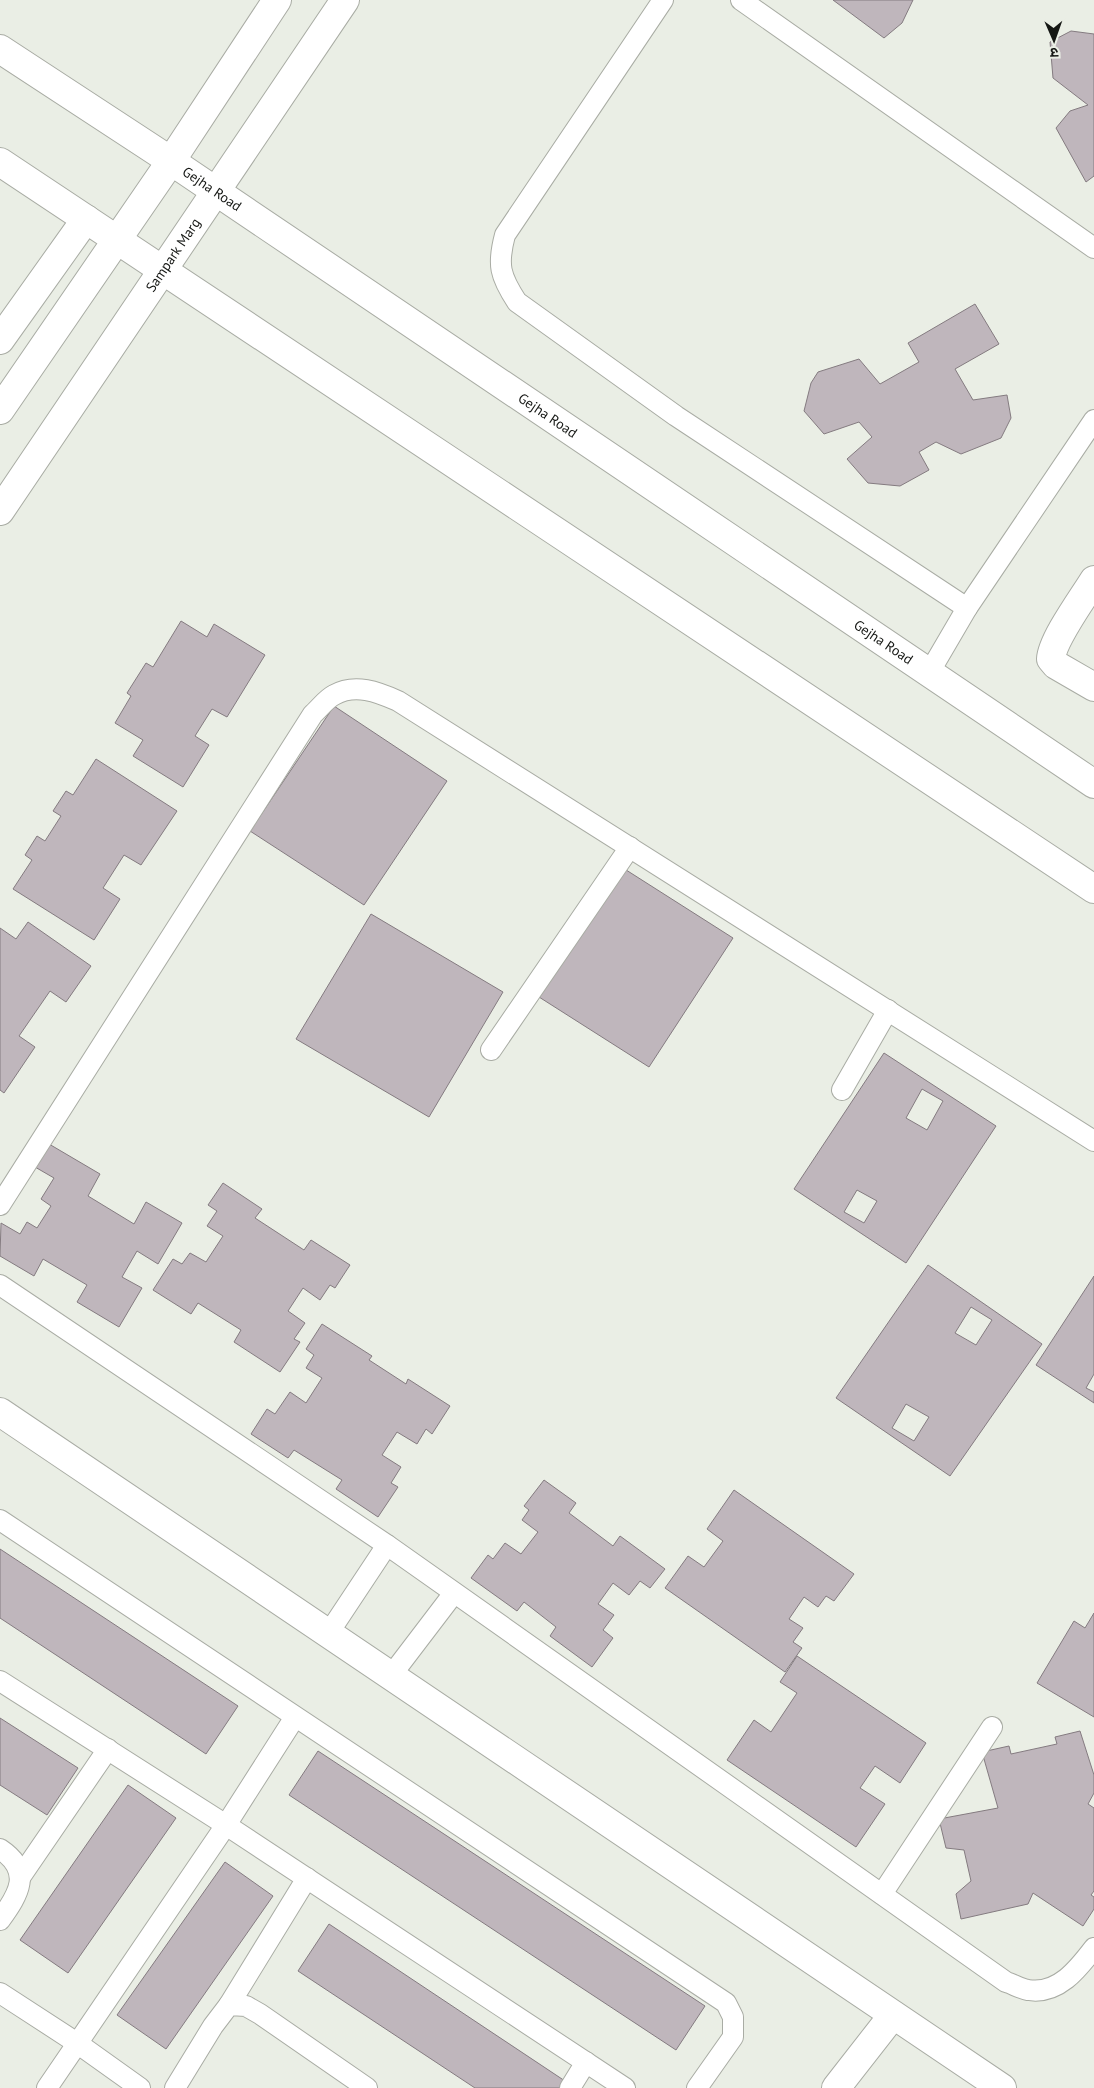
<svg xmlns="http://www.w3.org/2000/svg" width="1094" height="2088" viewBox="0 0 1094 2088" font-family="'PT Sans','Noto Sans Devanagari',sans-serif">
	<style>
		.building { fill: #bfb6bc; stroke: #847b80; fill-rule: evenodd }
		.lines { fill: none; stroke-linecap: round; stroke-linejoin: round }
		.service-casing { stroke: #a9aca4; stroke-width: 22 }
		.minor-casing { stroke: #a9aca4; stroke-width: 30 }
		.tertiary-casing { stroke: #a9aca4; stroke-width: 30 }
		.service { stroke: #fff; stroke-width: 20 }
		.minor { stroke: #fff; stroke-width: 28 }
		.tertiary { stroke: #fff; stroke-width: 28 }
		.labels { text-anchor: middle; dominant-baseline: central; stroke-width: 4; stroke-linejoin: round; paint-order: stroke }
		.street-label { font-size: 14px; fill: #151714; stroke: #eaeee5 }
	</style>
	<rect width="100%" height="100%" fill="#eaeee5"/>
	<g class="building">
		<polygon points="833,0 913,0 902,23 884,38"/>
		<polygon points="1071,31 1094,34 1094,176 1086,182 1056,128 1070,111 1088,105 1053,78 1050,42"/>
		<polygon points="975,304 999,344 955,369 973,400 1007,395 1011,418 1001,438 961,454 936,442 919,452 929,470 900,486 868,483 847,459 872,437 859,422 824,434 804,411 811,383 818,372 859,359 880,384 919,362 908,343"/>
		<polygon points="181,621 207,637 214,624 265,655 227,717 212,709 195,736 209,745 183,787 133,756 143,740 115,723 131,696 127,693 146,663 153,667"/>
		<polygon points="334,706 447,781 364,905 250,831"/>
		<polygon points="96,759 177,811 141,865 124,855 103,888 120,899 94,940 13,889 32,860 25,855 37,836 45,841 61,816 53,811 66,791 73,795"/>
		<polygon points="623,868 733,938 649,1067 539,997"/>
		<polygon points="371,914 503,992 429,1117 296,1039"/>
		<polygon points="28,922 91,966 66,1002 50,991 19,1036 35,1047 4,1093 0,1090 0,928 16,939"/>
		<path d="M884 1053 996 1126 906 1263 794 1189ZM922 1089 943 1101 927 1130 906 1118ZM857 1190 877 1201 864 1223 844 1212Z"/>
		<polygon points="49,1144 100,1174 88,1196 134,1224 146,1202 182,1223 158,1264 137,1251 122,1277 142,1288 119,1327 77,1302 87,1285 43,1259 34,1276 0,1256 1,1223 20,1234 27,1222 37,1228 51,1206 41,1199 54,1178 35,1167"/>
		<polygon points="223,1183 262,1209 255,1218 304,1250 311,1240 350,1265 335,1288 330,1285 320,1300 303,1288 288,1311 305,1323 294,1339 300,1342 280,1372 234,1342 241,1330 198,1303 191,1314 153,1290 173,1259 182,1264 190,1253 206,1262 223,1236 207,1226 217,1211 208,1205"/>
		<path d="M928 1265 1042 1344 950 1476 836 1398ZM971 1307 992 1320 976 1345 955 1333ZM906 1404 929 1417 914 1441 892 1428Z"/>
		<polygon points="1094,1276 1094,1374 1086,1388 1094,1392 1094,1403 1036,1365"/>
		<polygon points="322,1324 372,1356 369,1360 406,1384 408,1379 450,1406 432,1434 426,1429 417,1444 397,1432 382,1455 401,1467 391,1483 398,1487 378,1517 336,1489 342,1480 294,1450 288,1458 251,1434 267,1409 275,1414 290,1392 306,1403 322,1378 306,1368 314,1355 306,1349"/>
		<polygon points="544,1480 576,1503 569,1513 613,1546 620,1536 665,1569 650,1588 640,1581 629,1595 613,1583 598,1604 614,1615 603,1630 613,1638 592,1667 550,1636 556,1627 524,1602 517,1611 471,1578 488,1555 493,1559 505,1543 521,1554 538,1532 522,1520 529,1510 524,1506"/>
		<polygon points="734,1490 854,1574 834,1601 826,1596 818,1607 804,1597 789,1619 803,1628 793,1642 802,1648 785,1672 665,1588 688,1556 704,1567 723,1541 707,1529"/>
		<polygon points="0,1549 238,1706 206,1754 0,1618"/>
		<polygon points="1094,1613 1094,1717 1037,1683 1074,1621 1085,1628"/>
		<polygon points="797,1656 926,1743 900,1783 875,1766 860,1788 885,1804 856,1847 727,1760 754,1720 771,1732 797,1693 780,1682"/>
		<polygon points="0,1718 78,1768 47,1815 0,1785"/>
		<polygon points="1080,1731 1094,1775 1094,1793 1088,1804 1094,1808 1094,1891 1091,1895 1094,1897 1094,1909 1083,1926 1033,1893 1028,1904 961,1919 956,1894 971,1881 964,1850 946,1848 939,1819 998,1808 982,1752 1009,1746 1011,1754 1057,1744 1055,1737"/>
		<polygon points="318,1751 705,2006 676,2050 289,1795"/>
		<polygon points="128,1785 176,1818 68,1973 20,1940"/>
		<polygon points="225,1862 273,1896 166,2049 117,2015"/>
		<polygon points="329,1924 565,2081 560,2088 475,2088 298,1971"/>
	</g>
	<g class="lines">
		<defs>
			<g id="service">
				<path d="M663 0 505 235C497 265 500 276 517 302L676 416 967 608"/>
				<polyline points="741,0 1094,248"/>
				<polyline points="929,673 967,608 1094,420"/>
				<polyline points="491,1050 630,847"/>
				<polyline points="842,1090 888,1010"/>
				<path d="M0 1205 313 714C320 708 326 699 334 695 355 683 378 692 398 701L1094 1141"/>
				<path d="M0 1285 387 1545 1006 1982C1013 1984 1021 1989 1028 1990 1058 1995 1078 1969 1094 1948"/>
				<polyline points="0,1520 726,2003 733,2017 733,2037 697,2088"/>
				<polyline points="328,1634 387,1545"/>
				<polyline points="390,1677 454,1593"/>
				<polyline points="0,1681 226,1825 625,2088"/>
				<path d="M0 1849C33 1871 19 1894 0 1920"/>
				<polyline points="21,1876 108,1749"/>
				<polyline points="882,1894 992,1727"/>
				<polyline points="0,1993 77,2043 140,2088"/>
				<polyline points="229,2005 307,1878"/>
				<polyline points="47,2088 226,1825 295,1717"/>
				<polyline points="175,2088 213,2026 229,2005 246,2006 260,2014 367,2088"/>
				<polyline points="570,2088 586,2062"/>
			</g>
			<g id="minor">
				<polyline points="0,340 86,219"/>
				<path d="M1094 580C1083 598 1052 640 1051 659L1056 665 1094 687"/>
				<polyline points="0,1412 1002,2088"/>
				<polyline points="836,2088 893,2015"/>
			</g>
			<g id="tertiary">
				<path id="s1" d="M0 49 171 161 1094 784"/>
				<polyline points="0,162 1094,889"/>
				<polyline points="0,410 171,161 277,0"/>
				<path id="s2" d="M0 511 345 0"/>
			</g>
		</defs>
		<use href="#service" class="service-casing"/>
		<use href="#minor" class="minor-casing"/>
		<use href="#tertiary" class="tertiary-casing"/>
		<use href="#service" class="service"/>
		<use href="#minor" class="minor"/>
		<use href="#tertiary" class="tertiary"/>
	</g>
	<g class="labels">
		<g class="street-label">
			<text stroke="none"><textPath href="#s1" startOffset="254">Gejha Road</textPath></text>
			<text stroke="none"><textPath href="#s2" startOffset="309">Sampark Marg</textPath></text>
			<text stroke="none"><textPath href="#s1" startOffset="659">Gejha Road</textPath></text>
			<text stroke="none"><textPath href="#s1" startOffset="1064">Gejha Road</textPath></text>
		</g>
	</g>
	<g transform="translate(1054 40) rotate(178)" stroke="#eaeee5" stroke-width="4" paint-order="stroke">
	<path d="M0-4L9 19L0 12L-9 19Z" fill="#151714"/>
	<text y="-8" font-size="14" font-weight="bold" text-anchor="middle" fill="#151714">उ</text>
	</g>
</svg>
